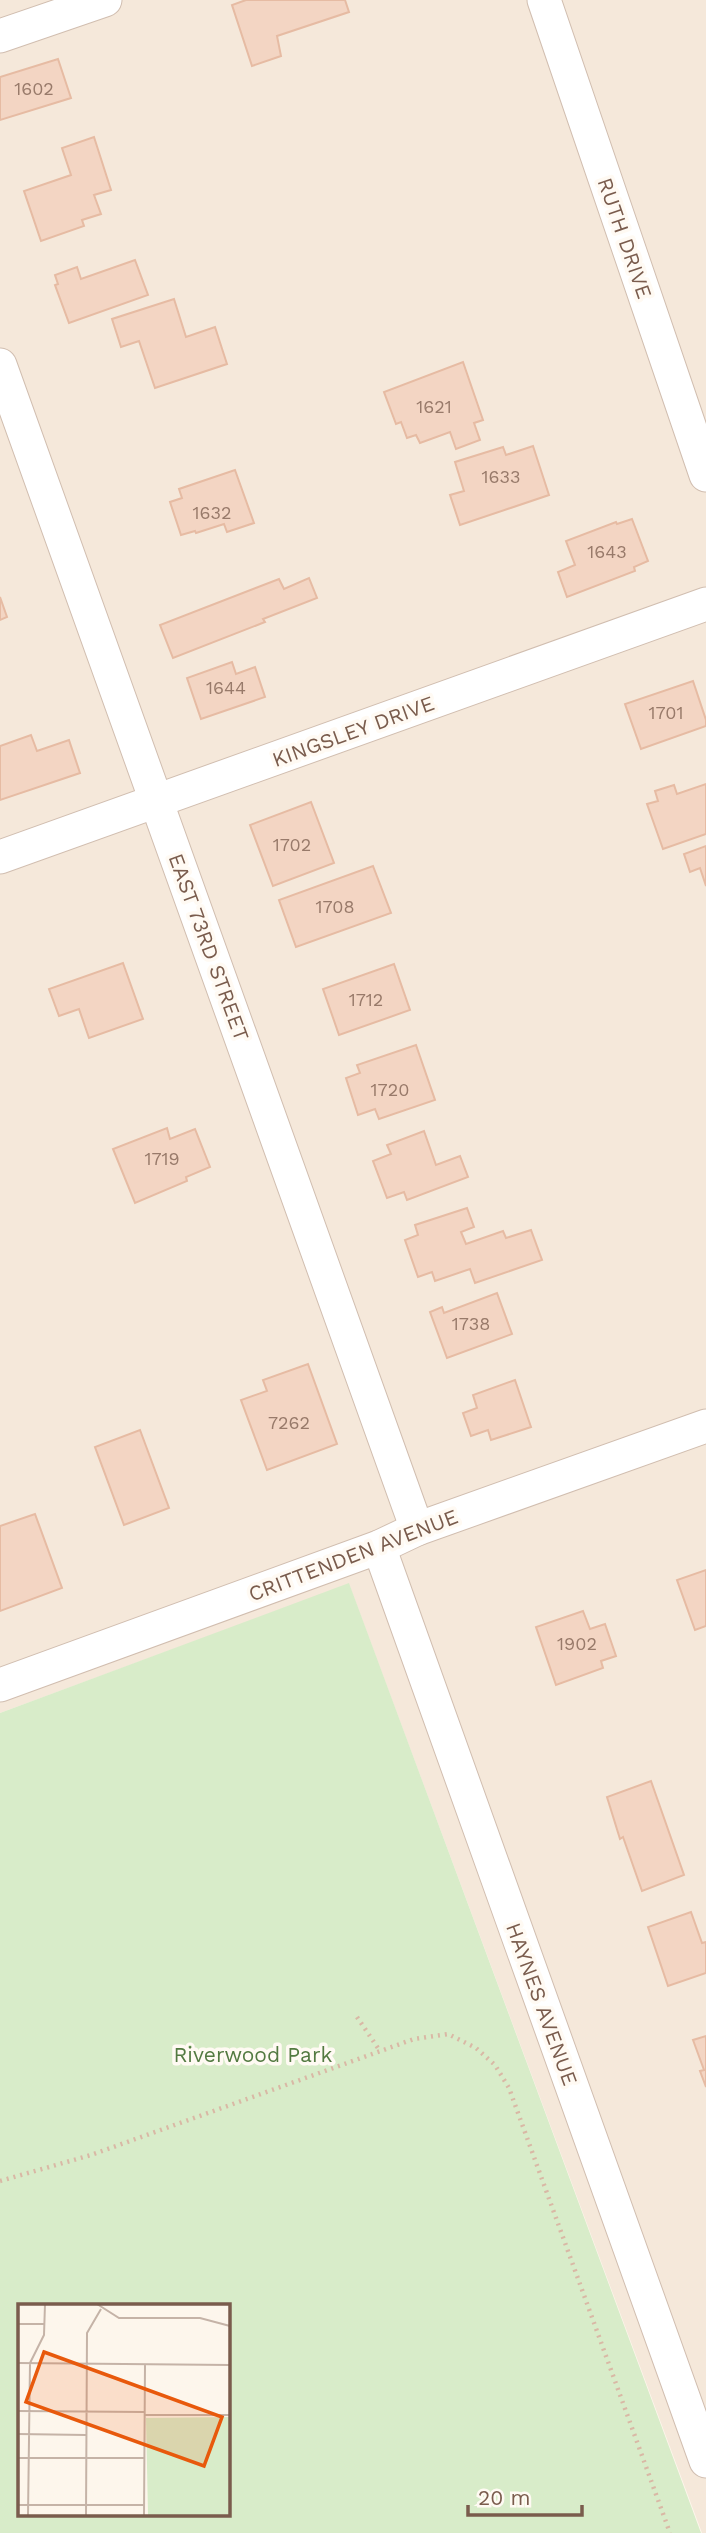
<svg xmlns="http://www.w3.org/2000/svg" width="706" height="2533" viewBox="0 0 706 2533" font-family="'Work Sans',sans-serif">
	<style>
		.residential { fill: #f5e8da }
		.green { fill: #d8ecc9; fill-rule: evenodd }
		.building { fill: #f3d5c3; stroke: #e6bba3; stroke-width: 2 }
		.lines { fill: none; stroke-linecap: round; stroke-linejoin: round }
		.street-casing { stroke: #d1beb0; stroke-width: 35 }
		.path { stroke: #d9b8a5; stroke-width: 4.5; stroke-dasharray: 2 5; stroke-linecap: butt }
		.street { stroke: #fff; stroke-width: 33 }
		.labels { text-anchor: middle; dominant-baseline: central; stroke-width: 7; stroke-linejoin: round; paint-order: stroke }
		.number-label { font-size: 18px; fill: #987a6a }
		.street-label { font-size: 21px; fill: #7a5c4d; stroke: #fffaf3 }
		.park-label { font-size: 21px; fill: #537a41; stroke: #fffaf3 }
		.inset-road { fill: none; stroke: #c5b3a7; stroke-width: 2 }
		.view { fill: #e8590c; fill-opacity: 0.15; stroke: #e8590c; stroke-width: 3.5 }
		.inset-edge { fill: none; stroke: #7a5c4d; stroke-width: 3.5 }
	</style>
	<rect width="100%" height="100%" fill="#fdf6ec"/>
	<polygon class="residential" points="0,0 706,0 706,2533 702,2533 349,1584 0,1713"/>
	<path class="green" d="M349 1583 701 2533H0V1713ZM19 2306H228V2514H19Z"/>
	<g class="building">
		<polygon points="246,0 345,0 349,12 277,36 281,56 252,66 232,5"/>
		<polygon points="58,59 71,98 0,120 0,77"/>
		<polygon points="94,137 111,190 94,195 101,214 82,220 84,226 41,241 24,191 71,175 62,148"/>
		<polygon points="135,260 148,295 69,323 55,285 58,284 55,275 77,267 81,279"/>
		<polygon points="174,299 186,337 215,327 227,364 155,388 139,341 121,347 112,319"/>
		<polygon points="463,362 483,420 474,423 480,440 456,449 450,432 420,443 416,435 407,438 401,422 396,424 384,392"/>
		<polygon points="533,446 549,495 460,525 450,495 464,491 455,462 503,447 506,455"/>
		<polygon points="235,470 254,523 227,532 224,524 196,533 195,531 181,535 170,502 182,498 179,489"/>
		<polygon points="632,519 648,561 634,567 635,571 567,597 558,572 575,565 566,541 616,522 617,524"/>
		<polygon points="309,578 317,598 263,619 265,622 173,658 160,625 279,579 284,589"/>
		<polygon points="0,597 7,617 0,620"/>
		<polygon points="232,662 236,674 255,667 265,697 201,719 187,678"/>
		<polygon points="693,681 706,720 706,726 641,749 625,704"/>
		<polygon points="31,735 37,751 69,740 80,773 0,800 0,746"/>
		<polygon points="706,784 706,834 663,849 647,804 658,801 655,791 674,785 677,794"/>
		<polygon points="311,802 334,863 273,886 250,825"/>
		<polygon points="706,846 706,886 700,868 690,872 684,854"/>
		<polygon points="373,866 391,913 296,947 279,900"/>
		<polygon points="123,963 143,1019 89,1038 79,1009 59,1016 49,989"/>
		<polygon points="394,964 410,1010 339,1035 323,989"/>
		<polygon points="416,1045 435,1100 379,1119 375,1109 358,1115 346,1078 360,1073 357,1065"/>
		<polygon points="167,1128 170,1139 195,1129 210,1167 186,1177 187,1181 135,1203 113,1149"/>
		<polygon points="424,1131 436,1165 460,1156 468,1177 407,1200 404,1192 387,1198 373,1161 391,1154 387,1145"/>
		<polygon points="467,1208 474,1227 461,1232 466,1244 503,1231 506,1238 531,1230 542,1260 475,1283 470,1269 435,1281 432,1272 418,1277 405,1240 418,1235 415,1225"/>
		<polygon points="497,1293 512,1334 447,1358 430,1312 442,1307 444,1313"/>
		<polygon points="308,1364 337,1444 267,1470 241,1400 267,1391 263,1380"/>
		<polygon points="515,1380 531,1427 491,1440 488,1430 471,1436 463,1413 477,1408 473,1395"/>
		<polygon points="140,1430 169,1508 124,1525 95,1447"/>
		<polygon points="35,1514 62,1588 0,1611 0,1526"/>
		<polygon points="706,1570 706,1626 695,1630 677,1580"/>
		<polygon points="583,1611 590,1629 605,1624 616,1656 601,1661 603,1668 556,1685 536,1627"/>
		<polygon points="651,1781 684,1875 642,1891 623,1837 620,1839 607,1797"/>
		<polygon points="691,1912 702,1943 706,1942 706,1973 668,1986 648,1927"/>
		<polygon points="706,2036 706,2087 700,2071 704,2070 693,2040"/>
	</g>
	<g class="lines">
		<defs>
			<g id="street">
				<polyline points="544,0 706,475"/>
				<polyline points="0,36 105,0"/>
				<polyline points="0,365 417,1529"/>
				<polyline points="0,857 706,604"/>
				<polyline points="379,1547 706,2461"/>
				<polyline points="0,1685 379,1547 417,1529 706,1426"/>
			</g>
		</defs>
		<use href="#street" class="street-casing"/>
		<g class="path">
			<polyline points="357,2017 380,2051"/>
			<polyline points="0,2181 91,2155 414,2039 448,2034 476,2048 495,2065 509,2088 670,2533"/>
		</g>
		<use href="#street" class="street"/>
	</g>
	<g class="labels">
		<g class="number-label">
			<text x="34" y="88">1602</text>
			<text x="434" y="406">1621</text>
			<text x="501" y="476">1633</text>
			<text x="212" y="512">1632</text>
			<text x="607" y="551">1643</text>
			<text x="226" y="687">1644</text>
			<text x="666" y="712">1701</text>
			<text x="292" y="844">1702</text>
			<text x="335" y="906">1708</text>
			<text x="366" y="999">1712</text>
			<text x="390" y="1089">1720</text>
			<text x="162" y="1158">1719</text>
			<text x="471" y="1323">1738</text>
			<text x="289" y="1422">7262</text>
			<text x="577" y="1643">1902</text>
		</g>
		<g class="street-label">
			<text transform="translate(625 238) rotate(71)">RUTH DRIVE</text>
			<text transform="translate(353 731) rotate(-20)">KINGSLEY DRIVE</text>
			<text transform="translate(209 947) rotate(70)">EAST 73RD STREET</text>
			<text transform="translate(353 1555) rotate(-21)">CRITTENDEN AVENUE</text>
			<text transform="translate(542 2004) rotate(70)">HAYNES AVENUE</text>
		</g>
		<g class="park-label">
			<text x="253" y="2054">Riverwood Park</text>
		</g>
	</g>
	<g transform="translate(18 2304)">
		<rect width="212" height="212" fill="#fdf6ec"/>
		<path d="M212 113V211H130L128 114Z" fill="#d8ecc9"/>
		<path class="inset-road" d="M79 0 101 14H182L212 22M0 20H27M0 59 212 61M0 107 126 108M127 111H212M0 130 68 131M0 154H127M0 201H127M10 211 12 59 26 31 27 0M68 211 69 29 83 5M126 211 127 60"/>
		<path class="view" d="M26 48 204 113 186 162 8 98Z"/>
		<rect width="212" height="212" class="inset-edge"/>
	</g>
	<path d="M468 2505v10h114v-10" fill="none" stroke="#7a5c4d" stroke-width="3.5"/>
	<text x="478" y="2505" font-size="21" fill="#7a5c4d" stroke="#fffaf3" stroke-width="5" paint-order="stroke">20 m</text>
</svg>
